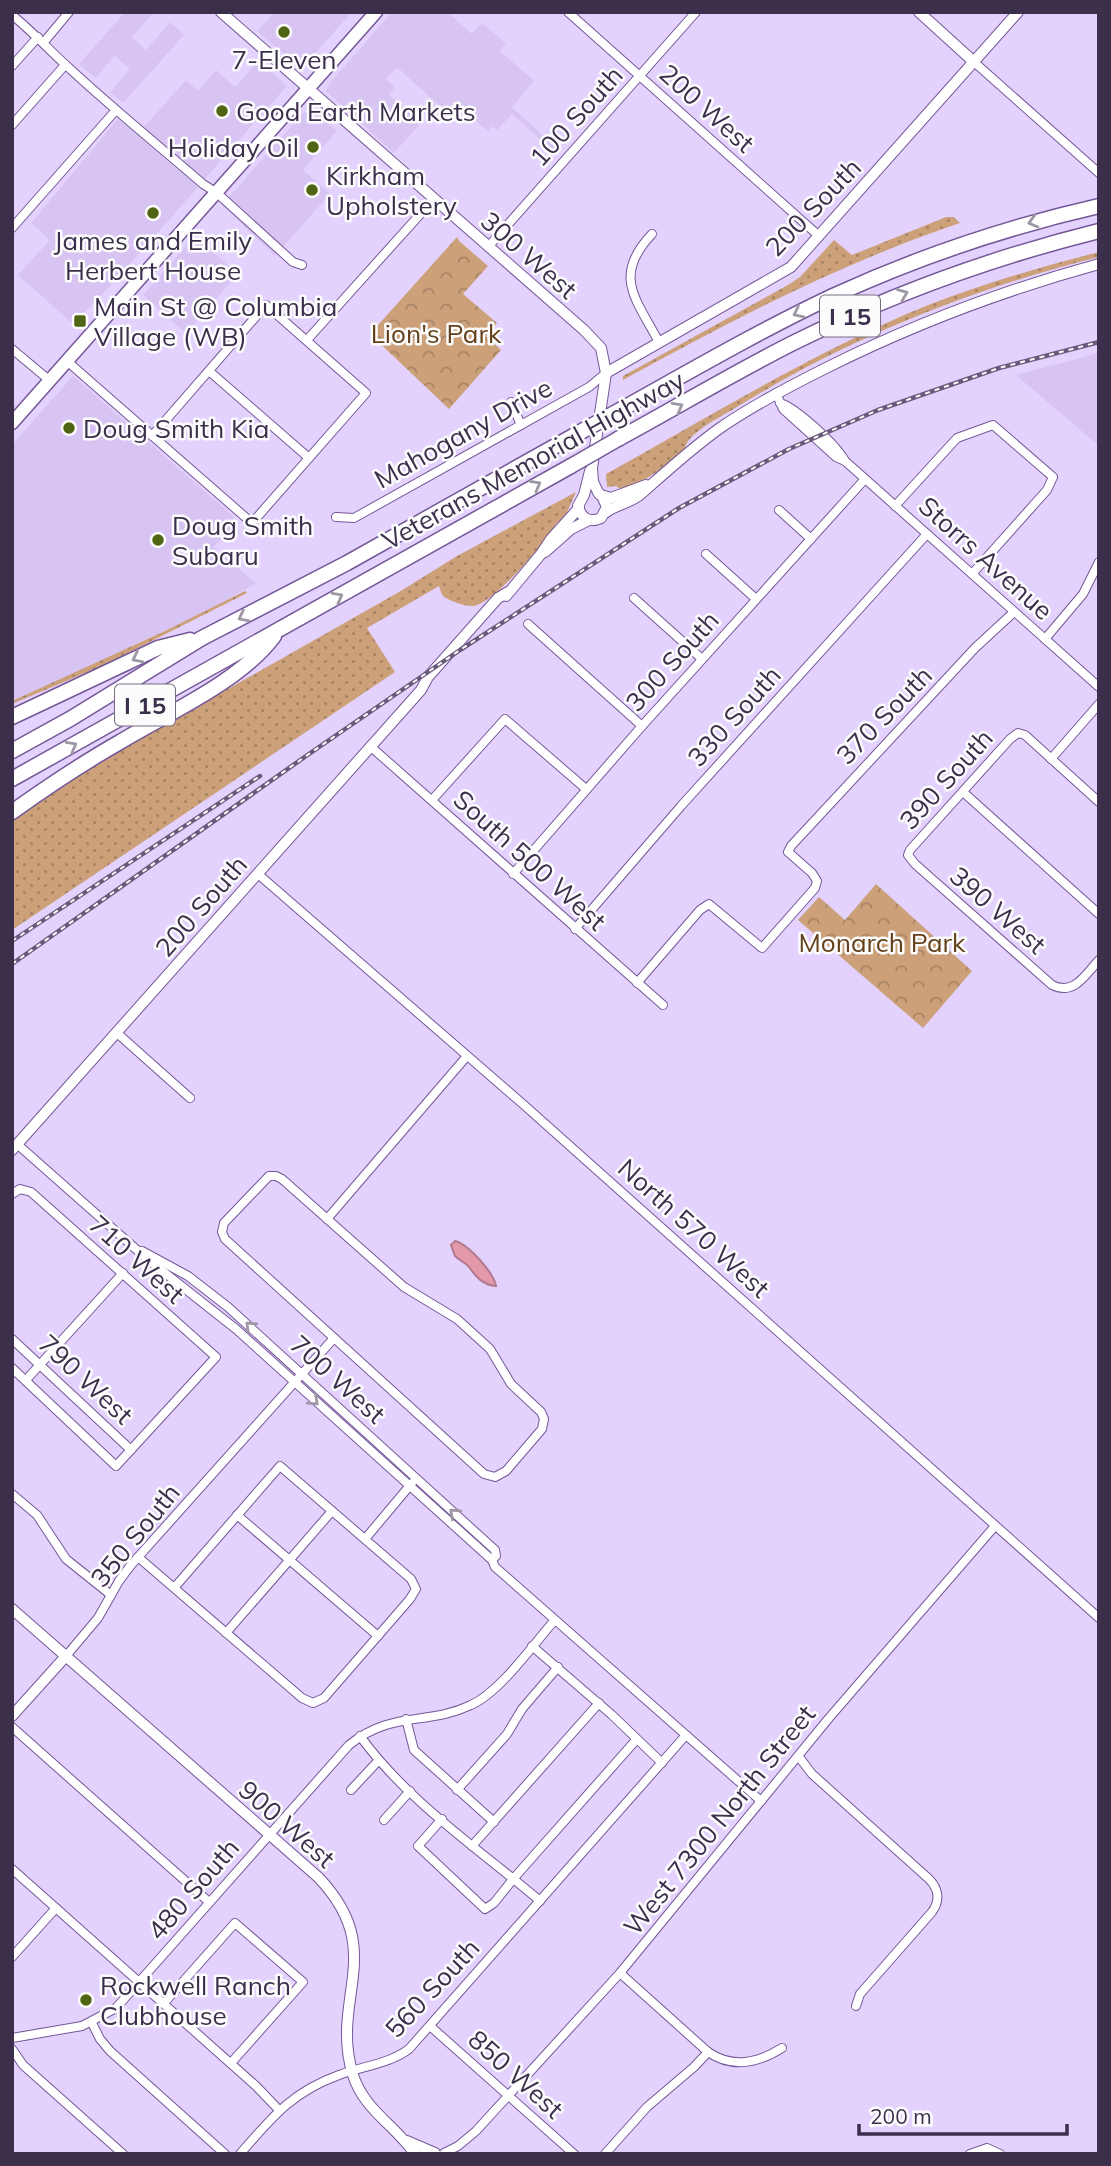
<svg xmlns="http://www.w3.org/2000/svg" width="1111" height="2166" viewBox="0 0 1111 2166" font-family="Mulish,sans-serif">
	<style>
		.built { fill: #d8c4f3 }
		.grass { fill: url(#grass-dots) }
		.park { fill: url(#park-crowns) }
		.water { fill: #e399aa; stroke: #b1798e; stroke-width: 2 }
		.lines { fill: none; stroke-linecap: round; stroke-linejoin: round }
		.minor-casing { stroke: #755798; stroke-width: 10 }
		.tertiary-casing { stroke: #755798; stroke-width: 12 }
		.primary-casing { stroke: #755798; stroke-width: 15 }
		.motorway-casing { stroke: #755798; stroke-width: 17 }
		.minor { stroke: #fff; stroke-width: 8 }
		.tertiary { stroke: #fff; stroke-width: 10 }
		.primary { stroke: #fff; stroke-width: 12 }
		.motorway { stroke: #fff; stroke-width: 14 }
		.rail-casing { stroke: #685a7b; stroke-width: 4.5 }
		.rail { stroke: #fcfcfc; stroke-width: 2; stroke-dasharray: 5; stroke-linecap: butt }
		.motorway-bridge-casing { stroke: #755798; stroke-width: 17; stroke-linecap: butt }
		.motorway-bridge { stroke: #fff; stroke-width: 14 }
		.oneway { stroke: #9e97a6 }
		.poi-dot { fill: #4f6513; stroke: #fcfcfc; stroke-width: 2.5 }
		.labels { text-anchor: middle; dominant-baseline: central; stroke-width: 5; stroke-linejoin: round; paint-order: stroke }
		.shield { fill: #fcfcfc; stroke: #766c81; stroke-width: 2 }
		.shield-label { font-size: 24px; font-weight: bold; fill: #3c2f4c }
		.poi-label { font-size: 26px; fill: #3c2f4c; stroke: #fcfcfc; text-anchor: start }
		.street-label { font-size: 26px; fill: #3c2f4c; stroke: #fcfcfc }
		.park-label { font-size: 26px; fill: #64401a; stroke: #fcfcfc }
	</style>
	<defs>
		<pattern id="grass-dots" width="8" height="8" patternUnits="userSpaceOnUse" patternTransform="scale(1.75)"><rect width="8" height="8" fill="#cca179"/><path d="M2 2h.1M6 6h.1" fill="none" stroke="#a78465" stroke-width="1.8" stroke-linecap="round"/></pattern>
		<pattern id="park-crowns" width="20" height="18" patternUnits="userSpaceOnUse" patternTransform="scale(1.75)"><rect width="20" height="18" fill="#cca179"/><path d="M2 6a3 3 0 1 1 6 0M12 15a3 3 0 1 1 6 0" fill="none" stroke="#a78465"/></pattern>
	</defs>
	<rect width="100%" height="100%" fill="#e4d2fe"/>
	<g class="built">
		<polygon points="125,12 154,12 132,37 146,50 170,22 184,35 123,103 110,92 130,69 115,56 95,78 79,64"/>
		<polygon points="275,12 352,12 301,69 257,31"/>
		<polygon points="392,12 447,12 472,34 482,23 506,43 500,51 534,81 512,107 559,150 556,154 512,114 497,130 493,126 488,131 454,102 445,111 397,67 386,79 395,87 389,95 421,123 394,153 326,91 330,83"/>
		<polygon points="259,60 285,84 286,87 204,180 144,127 186,80 198,91 216,70 235,87"/>
		<polygon points="312,110 337,131 303,170 330,194 275,256 222,205 302,114"/>
		<polygon points="118,119 198,187 114,282 73,324 18,275 50,240 31,223"/>
		<polygon points="195,236 238,274 186,333 143,295"/>
		<polygon points="1099,353 1099,446 1016,375"/>
		<polygon points="73,376 234,517 236,527 213,547 256,583 205,612 12,701 12,445"/>
	</g>
	<g class="grass">
		<path d="M946 217H954L960 223C841 263 732 320 623 380V376L788 285 800 277 834 240 852 255Z"/>
		<path d="M1099 252V257C971 289 844 340 732 410 718 418 699 428 689 440 686 443 686 447 684 450 675 463 638 484 623 491L616 486 607 487 606 474C709 417 817 350 926 306 982 284 1040 267 1099 252Z"/>
		<path d="M576 492 566 515 555 525 556 529C540 547 496 601 474 606 467 607 449 601 443 596 441 593 440 589 439 586L367 628 395 672 12 930V821L83 771 399 592 457 556Z"/>
		<polygon points="245,591 247,593 104,665 12,704 12,701 167,630"/>
	</g>
	<g class="park">
		<polygon points="457,237 459,241 488,266 463,294 497,323 486,336 501,350 449,409 370,334"/>
		<polygon points="876,884 972,971 923,1028 798,920 819,897 845,920"/>
	</g>
	<path class="water" d="M455 1241C468 1244 494 1273 496 1286 483 1285 476 1277 469 1267 466 1263 459 1260 455 1256L451 1245Z"/>
	<g class="lines">
		<defs>
			<g id="minor">
				<polyline points="568,12 819,236"/>
				<path d="M12 15C32 31 49 50 68 67 112 108 158 145 203 184L217 193 293 262 302 265"/>
				<polyline points="44,42 69,12"/>
				<polyline points="974,62 1099,173"/>
				<polyline points="12,66 38,37"/>
				<polyline points="12,125 65,65"/>
				<polyline points="12,228 116,110"/>
				<path d="M652 234C612 276 636 299 659 342"/>
				<polyline points="488,247 696,12"/>
				<polyline points="307,340 433,200"/>
				<polyline points="12,349 49,380"/>
				<polyline points="67,361 76,369 252,523 366,393 266,305 152,436"/>
				<polyline points="209,371 309,458"/>
				<polyline points="776,393 783,409 836,457 845,461 1099,687"/>
				<polyline points="511,402 521,425"/>
				<path d="M780 403C797 408 837 446 845 461"/>
				<polyline points="895,506 957,438 993,425 1053,477 1047,490 972,574"/>
				<polyline points="779,510 811,539"/>
				<polyline points="336,517 354,518 589,387 606,373"/>
				<polyline points="706,554 756,599"/>
				<polyline points="634,598 702,659"/>
				<polyline points="528,624 642,726"/>
				<polyline points="1045,639 1083,594 1099,562"/>
				<polyline points="370,746 663,1005"/>
				<polyline points="1051,759 1099,704"/>
				<polyline points="963,792 1099,914"/>
				<polyline points="432,800 505,719 586,789"/>
				<path d="M1099 802 1025 735 1018 733 1010 739 910 850 908 855 915 864 1052 985C1074 996 1085 975 1099 960"/>
				<polyline points="258,874 524,1105 1099,1618"/>
				<polyline points="513,874 642,726 865,479"/>
				<polyline points="575,929 681,806 927,534"/>
				<polyline points="637,983 700,910 709,904 762,948 815,888 817,881 812,873 788,852 791,846 975,648 1014,612"/>
				<polyline points="117,1033 190,1098"/>
				<polyline points="17,1144 146,1258 236,1329 492,1560 495,1567 761,1801"/>
				<polygon points="269,1176 276,1176 282,1179 404,1287 457,1319 490,1349 511,1384 541,1412 544,1419 542,1429 506,1471 495,1477 484,1474 225,1239 222,1232 224,1223"/>
				<polyline points="12,1194 20,1189 31,1192 216,1357 116,1466 12,1368"/>
				<polyline points="327,1219 467,1056"/>
				<polyline points="142,1251 188,1276 228,1307 495,1550 496,1556 492,1560"/>
				<polyline points="12,1339 131,1450"/>
				<polyline points="26,1380 123,1273"/>
				<polyline points="12,1494 37,1515 66,1559 111,1595"/>
				<polyline points="237,1515 378,1636"/>
				<polyline points="365,1539 412,1483"/>
				<polyline points="138,1557 302,1698 313,1703 324,1698 410,1599 416,1589 411,1579 280,1466 174,1588"/>
				<polyline points="226,1633 332,1511"/>
				<polyline points="532,1646 612,1715 662,1763"/>
				<polyline points="66,1656 98,1618 119,1581 131,1565 334,1338"/>
				<polyline points="406,1719 414,1750 494,1822"/>
				<polyline points="12,1727 209,1902"/>
				<path d="M360 1736C408 1802 479 1849 540 1901"/>
				<path d="M799 1757 812 1774 929 1879C939 1889 940 1901 932 1912L860 1994 856 2006"/>
				<polyline points="351,1790 378,1761"/>
				<polyline points="457,1790 507,1734 522,1709 558,1667"/>
				<polyline points="442,1819 418,1846 485,1909 494,1903 514,1878 636,1740"/>
				<polyline points="384,1820 410,1791"/>
				<polyline points="472,1846 599,1703"/>
				<polyline points="12,1869 256,2086 279,2110"/>
				<polyline points="12,1957 56,1908"/>
				<path d="M620 1973 708 2052C733 2069 758 2063 782 2048"/>
				<polyline points="164,2003 235,1923 303,1982 231,2063"/>
				<polyline points="92,2023 100,2039 110,2051 225,2154"/>
				<polyline points="430,2026 574,2154"/>
				<path d="M12 2038 82 2026 116 2008 349 1745C392 1710 427 1726 471 1705 500 1692 532 1646 554 1621"/>
				<polyline points="12,2049 23,2065 123,2154"/>
				<polyline points="444,2153 458,2146 476,2131 620,1973 829,1718 995,1526"/>
				<path d="M240 2154C272 2117 292 2092 339 2075 363 2066 389 2064 409 2049L686 1735"/>
				<polyline points="605,2154 647,2107 694,2067 708,2052"/>
				<polyline points="970,2154 987,2148 1000,2154"/>
			</g>
			<g id="tertiary">
				<polyline points="221,12 584,330 601,348 606,373 592,468 593,482 599,494"/>
				<polyline points="919,12 974,62"/>
				<polyline points="606,373 791,267 1018,12"/>
				<path d="M590 471 584 495 578 506C581 519 590 523 601 518L607 507 602 496"/>
				<polyline points="601,495 611,498 646,485"/>
				<path d="M605 513C616 504 632 503 642 493 667 471 692 448 720 428 753 405 790 386 826 368 914 324 1004 290 1099 264"/>
				<polyline points="545,552 571,529 589,520"/>
				<polyline points="506,596 541,554 551,539 579,508"/>
				<polyline points="12,1150 421,690 428,677 498,598 508,592"/>
				<path d="M12 1609 318 1877C389 1951 329 1998 353 2075 364 2110 395 2125 415 2154"/>
				<polyline points="12,1716 66,1656"/>
				<polyline points="407,2141 435,2153"/>
			</g>
			<polyline id="primary" points="12,423 376,12"/>
			<g id="motorway">
				<path d="M622 409C692 370 761 330 833 296 918 257 1007 227 1099 206"/>
				<path d="M618 439C677 407 735 372 795 342 892 294 994 257 1099 231"/>
				<polyline points="12,717 158,648 190,640"/>
				<polyline points="12,751 70,719 202,638 347,563 575,435"/>
				<polyline points="12,779 571,466"/>
				<path d="M12 812C47 787 83 763 120 742 168 713 241 681 274 636"/>
			</g>
		</defs>
		<use href="#minor" class="minor-casing"/>
		<use href="#tertiary" class="tertiary-casing"/>
		<use href="#primary" class="primary-casing"/>
		<use href="#motorway" class="motorway-casing"/>
		<use href="#minor" class="minor"/>
		<use href="#tertiary" class="tertiary"/>
		<use href="#primary" class="primary"/>
		<use href="#motorway" class="motorway"/>
		<defs>
			<g id="rail">
				<polyline points="12,941 260,776"/>
				<polyline points="12,964 306,756 460,650 679,508 789,449 878,410 999,368 1099,342"/>
			</g>
		</defs>
		<use href="#rail" class="rail-casing"/>
		<use href="#rail" class="rail"/>
		<defs>
			<g id="motorway-bridge">
				<polyline points="575,435 622,409"/>
				<polyline points="571,466 618,439"/>
			</g>
		</defs>
		<use href="#motorway-bridge" class="motorway-bridge-casing"/>
		<use href="#motorway-bridge" class="motorway-bridge"/>
	</g>
	<defs><path id="oneway-chevron" d="M-2-3.5L2.5 0L-2 3.5" fill="none" stroke-width="1.6" stroke-linecap="round" stroke-linejoin="round" transform="scale(1.75)"/></defs>
	<g class="oneway">
		<use href="#oneway-chevron" transform="translate(1033 222) rotate(165)"/>
		<use href="#oneway-chevron" transform="translate(903 294) rotate(-22)"/>
		<use href="#oneway-chevron" transform="translate(798 313) rotate(154)"/>
		<use href="#oneway-chevron" transform="translate(678 407) rotate(-29)"/>
		<use href="#oneway-chevron" transform="translate(536 485) rotate(-29)"/>
		<use href="#oneway-chevron" transform="translate(338 597) rotate(-29)"/>
		<use href="#oneway-chevron" transform="translate(243 617) rotate(153)"/>
		<use href="#oneway-chevron" transform="translate(137 658) rotate(154)"/>
		<use href="#oneway-chevron" transform="translate(72 746) rotate(-29)"/>
		<use href="#oneway-chevron" transform="translate(250 1326) rotate(-137)"/>
		<use href="#oneway-chevron" transform="translate(314 1401) rotate(42)"/>
		<use href="#oneway-chevron" transform="translate(454 1513) rotate(-138)"/>
	</g>
	<g class="poi-dot">
		<circle cx="284" cy="32" r="7"/>
		<circle cx="222" cy="111" r="7"/>
		<circle cx="313" cy="147" r="7"/>
		<circle cx="312" cy="190" r="7"/>
		<circle cx="153" cy="213" r="7"/>
		<rect x="73" y="314" width="14" height="14" rx="3.5"/>
		<circle cx="69" cy="428" r="7"/>
		<circle cx="158" cy="540" r="7"/>
		<circle cx="86" cy="2000" r="7"/>
	</g>
	<g class="labels">
		<g class="shield">
			<rect x="820" y="295.5" width="60" height="41" rx="5"/>
			<rect x="115" y="684.5" width="60" height="41" rx="5"/>
		</g>
		<g class="shield-label">
			<text x="850" y="316">I 15</text>
			<text x="145" y="705">I 15</text>
		</g>
		<g class="poi-label">
			<text x="284" y="59" text-anchor="middle">7-Eleven</text>
			<text x="236" y="111">Good Earth Markets</text>
			<text x="299" y="147" text-anchor="end">Holiday Oil</text>
			<text x="326" y="175">Kirkham<tspan x="326" dy="30">Upholstery</tspan></text>
			<text x="153" y="240" text-anchor="middle">James and Emily<tspan x="153" dy="30">Herbert House</tspan></text>
			<text x="94" y="306">Main St @ Columbia<tspan x="94" dy="30">Village (WB)</tspan></text>
			<text x="83" y="428">Doug Smith Kia</text>
			<text x="172" y="525">Doug Smith<tspan x="172" dy="30">Subaru</tspan></text>
			<text x="100" y="1985">Rockwell Ranch<tspan x="100" dy="30">Clubhouse</tspan></text>
		</g>
		<g class="street-label">
			<text transform="translate(707 108) rotate(42)">200 West</text>
			<text transform="translate(576 116) rotate(-48)">100 South</text>
			<text transform="translate(813 207) rotate(-46)">200 South</text>
			<text transform="translate(529 255) rotate(41)">300 West</text>
			<text transform="translate(463 433) rotate(-29)">Mahogany Drive</text>
			<text transform="translate(533 460) rotate(-29)">Veterans Memorial Highway</text>
			<text transform="translate(986 558) rotate(42)">Storrs Avenue</text>
			<text transform="translate(672 661) rotate(-48)">300 South</text>
			<text transform="translate(884 715) rotate(-46)">370 South</text>
			<text transform="translate(734 716) rotate(-48)">330 South</text>
			<text transform="translate(946 779) rotate(-48)">390 South</text>
			<text transform="translate(530 860) rotate(42)">South 500 West</text>
			<text transform="translate(201 906) rotate(-49)">200 South</text>
			<text transform="translate(998 910) rotate(41)">390 West</text>
			<text transform="translate(694 1228) rotate(42)">North 570 West</text>
			<text transform="translate(137 1259) rotate(42)">710 West</text>
			<text transform="translate(86 1379) rotate(43)">790 West</text>
			<text transform="translate(338 1379) rotate(42)">700 West</text>
			<text transform="translate(135 1535) rotate(-51)">350 South</text>
			<text transform="translate(719 1820) rotate(-51)">West 7300 North Street</text>
			<text transform="translate(287 1824) rotate(41)">900 West</text>
			<text transform="translate(193 1889) rotate(-49)">480 South</text>
			<text transform="translate(432 1988) rotate(-47)">560 South</text>
			<text transform="translate(516 2074) rotate(42)">850 West</text>
		</g>
		<g class="park-label">
			<text x="436" y="333">Lion's Park</text>
			<text x="882" y="942">Monarch Park</text>
		</g>
	</g>
	<rect width="1111" height="2166" fill="none" stroke="#3c2f4c" stroke-width="28"/>
	<path d="M859 2124v10h208v-10" fill="none" stroke="#3c2f4c" stroke-width="3.5"/>
	<text x="870" y="2124" font-size="21" fill="#3c2f4c" stroke="#fcfcfc" stroke-width="5" paint-order="stroke">200 m</text>
</svg>
